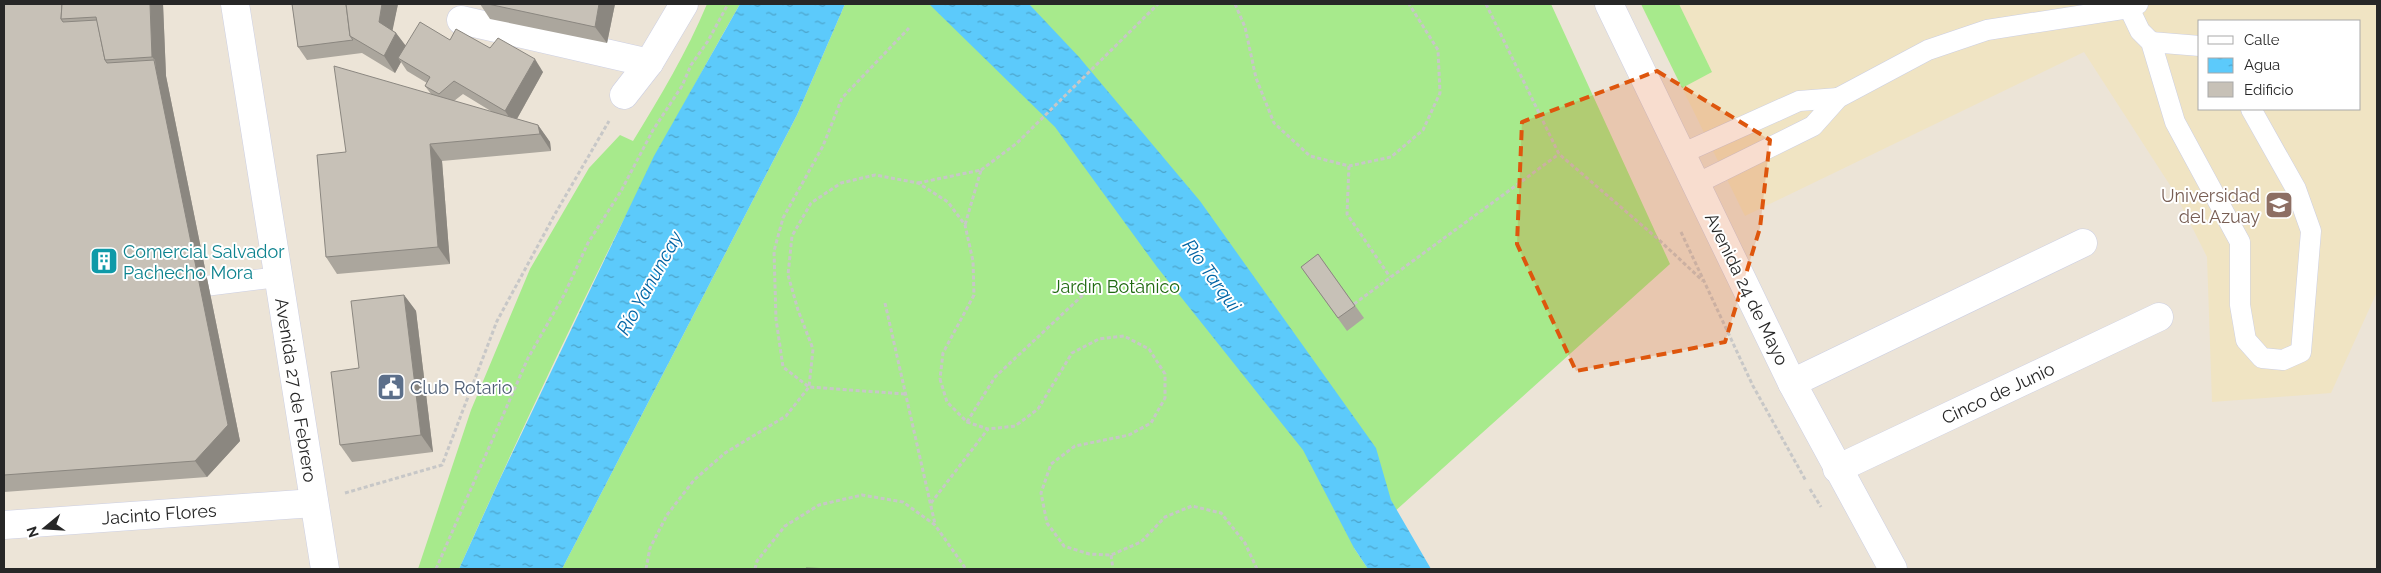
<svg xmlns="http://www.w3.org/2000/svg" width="2381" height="573" viewBox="0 0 2381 573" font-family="Raleway,sans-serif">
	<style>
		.education { fill: #f0e4c3; fill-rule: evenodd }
		.grass { fill: #a7ea8c }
		.water { fill: url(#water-ripples) }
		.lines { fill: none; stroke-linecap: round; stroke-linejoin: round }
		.lane-casing { stroke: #cccfe3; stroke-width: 21 }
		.street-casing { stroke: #cccfe3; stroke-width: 29 }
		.secondary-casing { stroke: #cccfe3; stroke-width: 29 }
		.path { stroke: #c7c7c7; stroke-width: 3; stroke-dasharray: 4 2.5; stroke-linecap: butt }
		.lane { stroke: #fff; stroke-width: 20 }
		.street { stroke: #fff; stroke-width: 28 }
		.secondary { stroke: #fff; stroke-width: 28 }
		.path-bridge { stroke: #c7c7c7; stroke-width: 3; stroke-dasharray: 4 2.5; stroke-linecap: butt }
		.wall { fill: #aba69d; fill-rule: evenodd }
		.shaded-wall { fill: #8b8780 }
		.building { fill: #c7c1b7; stroke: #8b8780 }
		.marked { fill: #de560d; fill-opacity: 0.2; stroke: #de560d; stroke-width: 4; stroke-dasharray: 10 6; stroke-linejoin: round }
		.labels { text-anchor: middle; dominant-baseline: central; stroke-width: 4; stroke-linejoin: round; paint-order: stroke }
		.education-label { font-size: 18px; fill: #785e54; stroke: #fff; text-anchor: end }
		.culture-label { font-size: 18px; fill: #0d838f; stroke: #fff; text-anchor: start }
		.park-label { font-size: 18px; fill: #206a11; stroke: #fff }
		.street-label { font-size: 18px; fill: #272727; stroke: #fff }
		.service-label { font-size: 18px; fill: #4e5e75; stroke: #fff; text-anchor: start }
		.water-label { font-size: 19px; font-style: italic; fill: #0063a3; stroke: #fff }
	</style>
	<defs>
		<pattern id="water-ripples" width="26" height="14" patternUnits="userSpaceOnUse" patternTransform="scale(1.25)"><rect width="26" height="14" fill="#5ccafb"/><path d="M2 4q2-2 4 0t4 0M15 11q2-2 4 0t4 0" fill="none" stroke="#4ca4cb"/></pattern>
	</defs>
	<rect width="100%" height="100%" fill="#ece4d7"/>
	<path class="education" d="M1641 4H2377V292L2331 393 2212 402 2207 257 2175 193 2084 52 1745 216ZM2200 21H2360V109H2200Z"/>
	<g class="grass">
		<path d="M707 4H740C635 186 545 377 459 569H418L471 410 530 269 589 168 620 135 633 141C660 97 687 52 707 4Z"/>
		<polygon points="845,4 1551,4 1670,264 1354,548 1368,569 562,569 797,115"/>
		<polygon points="1641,4 1679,4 1712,72 1682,88"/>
	</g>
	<g class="water">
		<polygon points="740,4 845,4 797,115 562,569 459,569 498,483 654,156"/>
		<polygon points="929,4 1029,4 1079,57 1200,201 1376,448 1391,500 1431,569 1368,569 1354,548 1303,450 1157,267 1055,127"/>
	</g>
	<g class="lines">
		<defs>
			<g id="lane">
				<polyline points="2129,8 2140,31 2151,42 2175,122 2240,242 2240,305 2246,340 2262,358 2283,360 2301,352 2311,231 2296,189 2251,109"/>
				<polyline points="2151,42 2200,46"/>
				<polyline points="1681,154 1799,101 1838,98"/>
				<polyline points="1696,184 1813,126 1838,98 1928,50 1987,30 2129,8 2138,4"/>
				<polyline points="181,289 278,277"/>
			</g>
			<g id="street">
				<polyline points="461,20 649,63"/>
				<polyline points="624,95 649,63 684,4"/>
				<polyline points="1792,383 2083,243"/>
				<polyline points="1837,469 2159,317"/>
				<polyline points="4,525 314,503"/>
			</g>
			<g id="secondary">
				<polyline points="235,4 325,569"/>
				<polyline points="1609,4 1792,383 1893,569"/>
			</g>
		</defs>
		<use href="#lane" class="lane-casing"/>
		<use href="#street" class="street-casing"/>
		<use href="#secondary" class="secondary-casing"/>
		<g class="path">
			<polyline points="1235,4 1245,27 1256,78 1274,123 1310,156 1349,166 1391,157 1423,130 1440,93 1438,50 1409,4"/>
			<polyline points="1486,4 1559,154 1658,239 1703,281"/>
			<polyline points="1349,166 1347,214 1390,277"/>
			<polyline points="981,170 1017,143 1158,4"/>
			<polyline points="918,183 981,170 965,225"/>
			<polyline points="1681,232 1753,386 1806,481"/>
			<polyline points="885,303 935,524"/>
			<polyline points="1354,304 1559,154"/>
			<polyline points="940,379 947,402 967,422 988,429 1015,426 1038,409 1072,353 1099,339 1124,336 1149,349 1165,374 1165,398 1151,423 1129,435 1075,446 1051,464 1041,493 1047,523 1064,546 1089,554 1111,555 1141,542 1165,517 1192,506 1221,513 1245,543 1257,569"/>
			<polyline points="905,394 809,387 783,367 776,319 774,251 783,218 823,146 842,98 909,28"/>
			<polyline points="967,422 995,377 1084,294"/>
			<polyline points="1810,489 1821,507"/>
			<polyline points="345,493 442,465 497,321 555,214 609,121"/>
			<polyline points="931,503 988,429"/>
			<polyline points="1111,555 1113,569"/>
			<polyline points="436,569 528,358 564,295 588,243 621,191 653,130 682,86 691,65 708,41 728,4"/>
			<polyline points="755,569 757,561 785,526 819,505 862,495 903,502 935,525 966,569"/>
		</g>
		<use href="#lane" class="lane"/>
		<use href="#street" class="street"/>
		<use href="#secondary" class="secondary"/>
		<polyline class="path-bridge" points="646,569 650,548 667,515 694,480 725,453 786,416 809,387 813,349 798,310 788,275 792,236 811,203 841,183 875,175 918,183 948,202 965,225 973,261 974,295 943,353 940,379"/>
	</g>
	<g class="wall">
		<polygon points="4,4 163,4 166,76 240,441 207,477 4,492"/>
		<path d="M292 4H398L392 30 396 33 406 46 450 40 490 48 543 72 517 119 538 125 550 142 551 151 442 161 450 264 337 274 326 257 346 152 431 94 425 86 427 83 407 71 401 62 395 73 362 53 307 60 298 47ZM463 94 494 113 454 101Z"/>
		<polygon points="480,4 615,4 607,43 490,19"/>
		<polygon points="1318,254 1364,318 1347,331 1301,267"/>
		<polygon points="404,295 416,311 433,452 352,462 340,445 359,368"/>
	</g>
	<g class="shaded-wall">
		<polygon points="150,4 163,4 166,76 240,441 207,477 195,461 155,60 152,57"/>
		<polygon points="382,4 398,4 391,38 379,22"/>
		<polygon points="599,4 615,4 607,43 595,27"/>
		<polygon points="396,33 408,49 398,58 401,62 395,73 384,56"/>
		<polygon points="535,59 543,72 514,124 505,111"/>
		<polygon points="538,125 550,142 551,151 540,134"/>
		<polygon points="430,144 442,161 450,264 438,247"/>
		<polygon points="404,295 416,311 433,452 421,435"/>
	</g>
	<g class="building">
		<polygon points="4,4 62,4 61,19 63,22 97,20 105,60 107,63 154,60 228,425 195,461 4,475"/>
		<polygon points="62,4 150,4 152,57 105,60 96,17 61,19"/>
		<polygon points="292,4 346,4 350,36 353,40 298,47"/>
		<polygon points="346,4 382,4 379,22 396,33 384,56 350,36"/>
		<polygon points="488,4 599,4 595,27"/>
		<polygon points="420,22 450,40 456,29 490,48 498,38 535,59 505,111 454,81 439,94 425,86 430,77 398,58"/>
		<polygon points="334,66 538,125 540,134 430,144 438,247 326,257 317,155 346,152"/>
		<polygon points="1318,254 1355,306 1338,318 1301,267"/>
		<polygon points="404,295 421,435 340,445 331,372 359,368 351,301"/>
		<polygon points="806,568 834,569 806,569"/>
	</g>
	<path class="marked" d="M1657 71 1770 140 1760 228 1725 342 1576 371 1517 244 1522 122Z"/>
	<defs>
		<symbol id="university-square" viewBox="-11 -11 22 22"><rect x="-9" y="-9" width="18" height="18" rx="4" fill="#8d6e63" stroke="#fff"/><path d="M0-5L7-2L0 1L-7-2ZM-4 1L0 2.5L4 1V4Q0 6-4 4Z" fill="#fff"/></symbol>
		<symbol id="building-square" viewBox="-11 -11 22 22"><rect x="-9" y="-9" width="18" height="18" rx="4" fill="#0f9aa8" stroke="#fff"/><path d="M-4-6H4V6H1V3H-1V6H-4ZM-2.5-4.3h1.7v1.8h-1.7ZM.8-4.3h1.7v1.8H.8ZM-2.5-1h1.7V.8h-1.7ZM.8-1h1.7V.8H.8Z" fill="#fff"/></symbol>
		<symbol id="civic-square" viewBox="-11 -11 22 22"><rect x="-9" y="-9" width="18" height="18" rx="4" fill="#5c6f8a" stroke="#fff"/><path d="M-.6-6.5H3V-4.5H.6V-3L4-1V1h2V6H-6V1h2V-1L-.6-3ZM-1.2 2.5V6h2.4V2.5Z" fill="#fff"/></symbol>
	</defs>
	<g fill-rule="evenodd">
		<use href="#university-square" x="2263" y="189" width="32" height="32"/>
		<use href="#building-square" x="88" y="245" width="32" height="32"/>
		<use href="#civic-square" x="375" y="371" width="32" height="32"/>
	</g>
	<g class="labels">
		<g class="education-label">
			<text x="2260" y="195">Universidad<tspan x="2260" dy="21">del Azuay</tspan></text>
		</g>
		<g class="culture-label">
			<text x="123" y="251">Comercial Salvador<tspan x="123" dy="21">Pachecho Mora</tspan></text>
		</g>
		<g class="park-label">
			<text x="1116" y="286">Jardín Botánico</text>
		</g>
		<g class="street-label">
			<text transform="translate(1747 289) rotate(64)">Avenida 24 de Mayo</text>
			<text transform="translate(296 390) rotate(81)">Avenida 27 de Febrero</text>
			<text transform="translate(1998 393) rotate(-25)">Cinco de Junio</text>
			<text transform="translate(159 514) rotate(-4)">Jacinto Flores</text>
		</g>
		<g class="service-label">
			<text x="410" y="387">Club Rotario</text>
		</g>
		<g class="water-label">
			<text transform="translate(1212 275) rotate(54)">Río Tarqui</text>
			<text transform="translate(649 283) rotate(-61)">Río Yanuncay</text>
		</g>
	</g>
	<rect width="2381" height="573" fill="none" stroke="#272727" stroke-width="10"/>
	<rect x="2198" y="20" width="162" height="90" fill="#ffffff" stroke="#a9a9a9"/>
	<rect x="2208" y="36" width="25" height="8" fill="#ffffff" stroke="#a9a9a9"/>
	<text x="2244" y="45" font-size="15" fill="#272727">Calle</text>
	<rect x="2208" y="58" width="25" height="15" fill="url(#water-ripples)" stroke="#a9a9a9"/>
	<text x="2244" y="70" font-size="15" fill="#272727">Agua</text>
	<rect x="2208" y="82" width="25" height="15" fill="#c7c1b7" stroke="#a9a9a9"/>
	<text x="2244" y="95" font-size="15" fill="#272727">Edificio</text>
	<g transform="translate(45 528) rotate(252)" stroke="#ffffff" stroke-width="4" paint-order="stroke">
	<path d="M0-4L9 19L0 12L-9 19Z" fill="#272727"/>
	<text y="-8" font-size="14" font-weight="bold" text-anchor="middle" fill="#272727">N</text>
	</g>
</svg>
